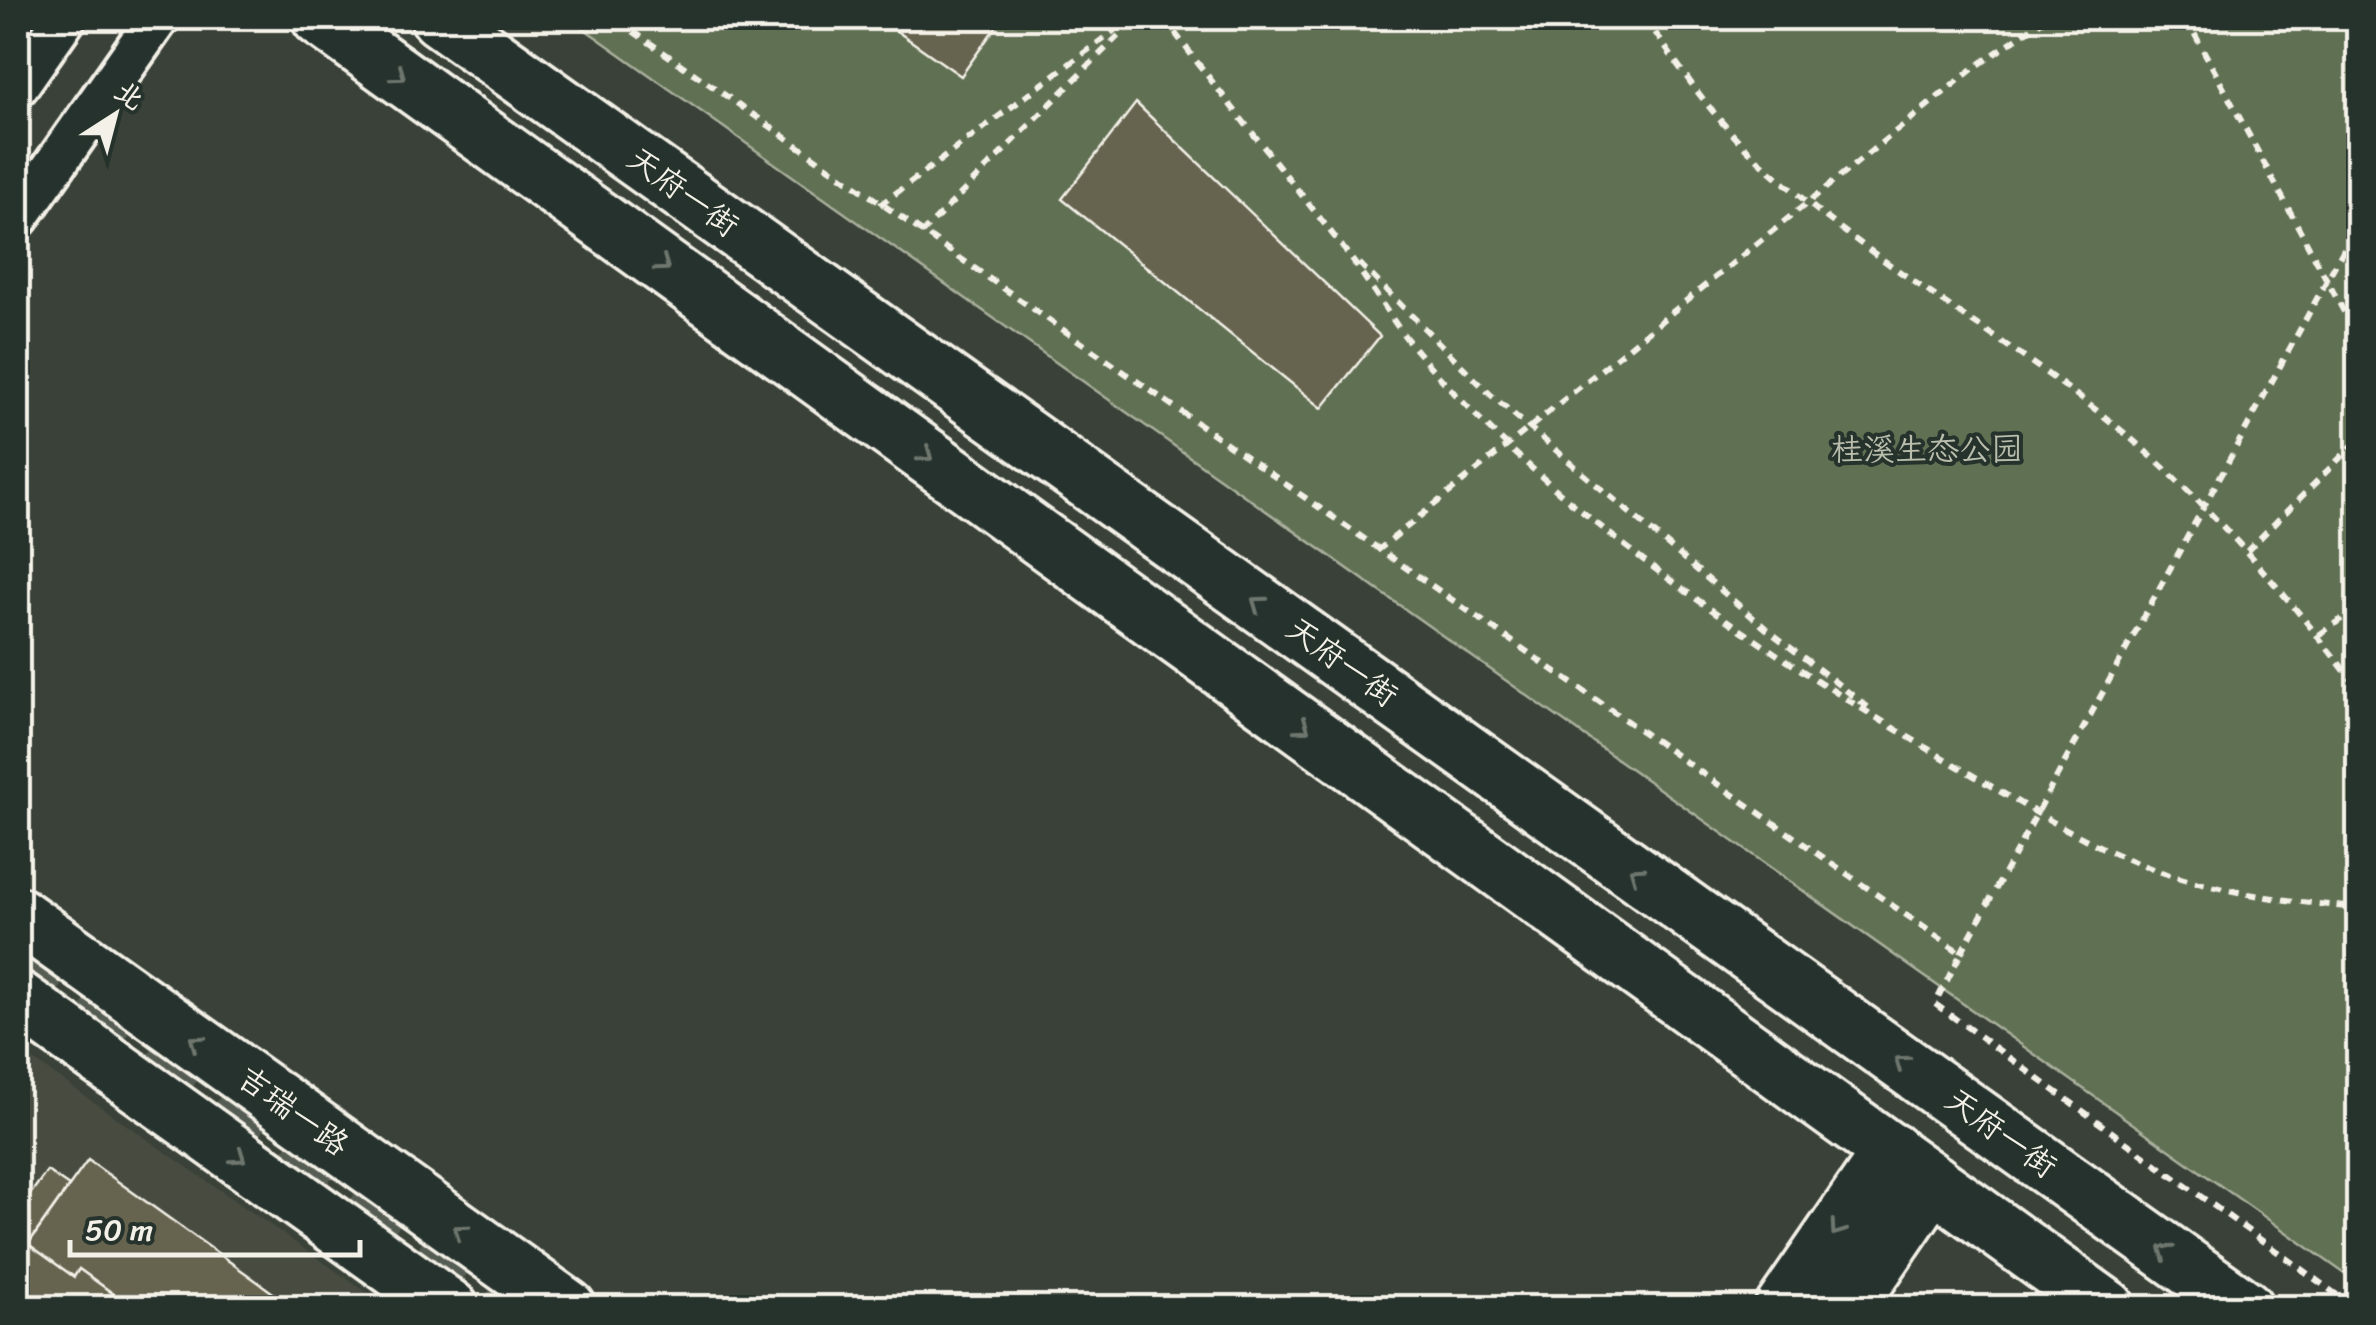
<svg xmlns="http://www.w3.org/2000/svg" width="2376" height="1325" viewBox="0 0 2376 1325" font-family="Sriracha,'LXGW WenKai TC',sans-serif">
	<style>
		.built { fill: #464b3f }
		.green { fill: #607052; stroke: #aab09d; stroke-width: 2.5 }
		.building { fill: #666350; stroke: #f4f1e8; stroke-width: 2.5 }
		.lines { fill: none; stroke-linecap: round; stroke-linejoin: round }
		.secondary-tunnel { stroke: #555b52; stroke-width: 55; stroke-dasharray: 55 28; stroke-linecap: butt }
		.street-casing { stroke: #f4f1e8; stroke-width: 48 }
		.secondary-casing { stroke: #f4f1e8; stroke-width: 62 }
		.path { stroke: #f4f1e8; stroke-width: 6; stroke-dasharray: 10 8; stroke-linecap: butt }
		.street { stroke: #26332d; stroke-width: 40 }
		.secondary { stroke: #26332d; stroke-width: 55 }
		.oneway { stroke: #6e766e }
		.labels { text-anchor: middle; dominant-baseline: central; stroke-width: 8; stroke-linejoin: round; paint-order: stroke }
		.street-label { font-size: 32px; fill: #f4f1e8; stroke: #26332d }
		.park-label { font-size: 32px; fill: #b9bdac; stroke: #26332d }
	</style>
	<rect width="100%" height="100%" fill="#394138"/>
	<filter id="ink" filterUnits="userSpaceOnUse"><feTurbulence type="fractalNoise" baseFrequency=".01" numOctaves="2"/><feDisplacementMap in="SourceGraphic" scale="20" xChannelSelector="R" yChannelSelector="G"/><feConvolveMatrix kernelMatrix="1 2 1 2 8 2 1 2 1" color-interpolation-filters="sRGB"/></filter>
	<g filter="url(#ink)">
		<polygon class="built" points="18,1049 388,1307 18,1307"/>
		<polygon class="green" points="569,18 2358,18 2358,1283"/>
		<g class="building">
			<polygon points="878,18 1002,18 961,76"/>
			<polygon points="1136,103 1380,336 1322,408 1062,199"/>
			<polygon points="88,1160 283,1300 278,1308 133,1308 79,1269 74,1277 28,1244"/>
			<polygon points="47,1171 69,1186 28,1244 74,1277 79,1269 133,1308 18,1308 18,1211"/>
		</g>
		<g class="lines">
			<polyline class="secondary-tunnel" points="18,951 519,1308"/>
			<defs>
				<g id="street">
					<polyline points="18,85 65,18"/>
					<polyline points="18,217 158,18"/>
				</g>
				<g id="secondary">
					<polyline points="320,18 2107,1308"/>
					<polyline points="439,18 2245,1308"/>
					<polyline points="18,915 568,1308"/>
					<polyline points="18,999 450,1308"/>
					<polyline points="1783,1308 1891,1151"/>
					<polyline points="1847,1308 1933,1182"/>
				</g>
			</defs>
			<use href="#street" class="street-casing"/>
			<use href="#secondary" class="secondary-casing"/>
			<g class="path">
				<polyline points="624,18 624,25 1961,953 1935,1004 2355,1308"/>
				<path d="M1164 18C1222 97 1284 171 1344 249 1369 281 1389 318 1415 349 1556 516 1770 656 1957 766 2024 805 2095 851 2170 875 2232 894 2293 902 2358 908"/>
				<path d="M1645 18C1676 62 1708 111 1747 149 1848 247 1975 318 2087 403 2193 484 2278 583 2358 688"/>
				<polyline points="2186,18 2358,338"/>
				<polyline points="880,205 1131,18"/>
				<polyline points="921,234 1136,18"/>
				<polyline points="1359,263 1491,395 1769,631 1869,708"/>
				<polyline points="1377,551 1974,68 2046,18"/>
				<polyline points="2247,551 2358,440"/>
				<polyline points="2319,635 2358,607"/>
				<polyline points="1961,953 2358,223"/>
			</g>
			<use href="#street" class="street"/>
			<use href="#secondary" class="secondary"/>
		</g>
		<defs><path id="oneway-chevron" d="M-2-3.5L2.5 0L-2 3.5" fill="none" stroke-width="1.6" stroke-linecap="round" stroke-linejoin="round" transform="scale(2.5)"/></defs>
		<g class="oneway">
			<use href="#oneway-chevron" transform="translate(399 75) rotate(36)"/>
			<use href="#oneway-chevron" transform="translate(663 265) rotate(36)"/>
			<use href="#oneway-chevron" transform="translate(926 455) rotate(36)"/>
			<use href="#oneway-chevron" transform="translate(1258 603) rotate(-144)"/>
			<use href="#oneway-chevron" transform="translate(1303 727) rotate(36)"/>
			<use href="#oneway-chevron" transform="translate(1636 873) rotate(-144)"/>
			<use href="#oneway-chevron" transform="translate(196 1042) rotate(-144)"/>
			<use href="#oneway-chevron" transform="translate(1901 1062) rotate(-144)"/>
			<use href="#oneway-chevron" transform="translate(239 1157) rotate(35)"/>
			<use href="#oneway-chevron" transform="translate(1837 1229) rotate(125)"/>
			<use href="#oneway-chevron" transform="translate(460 1231) rotate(-144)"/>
			<use href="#oneway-chevron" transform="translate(2165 1251) rotate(-144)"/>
		</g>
	</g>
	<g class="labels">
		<g class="street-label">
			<text transform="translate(683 192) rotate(36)">天府一街</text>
			<text transform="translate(1342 662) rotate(36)">天府一街</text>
			<text transform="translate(293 1111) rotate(36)">吉瑞一路</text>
			<text transform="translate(2001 1133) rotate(36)">天府一街</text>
		</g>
		<g class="park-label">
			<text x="1927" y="449">桂溪生态公园</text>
		</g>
	</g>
	<rect width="2376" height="1325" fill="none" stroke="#26332d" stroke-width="60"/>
	<rect x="30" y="30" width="2316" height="1265" fill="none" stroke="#f4f1e8" stroke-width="4" filter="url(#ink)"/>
	<g transform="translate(115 115) rotate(36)" stroke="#26332d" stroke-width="8" paint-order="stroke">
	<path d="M0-8L18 38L0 25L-18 38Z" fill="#f4f1e8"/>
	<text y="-15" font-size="28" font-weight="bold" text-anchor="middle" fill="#f4f1e8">北</text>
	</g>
	<path d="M70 1240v15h290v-15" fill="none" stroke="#f4f1e8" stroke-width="5"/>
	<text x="85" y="1240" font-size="30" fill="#f4f1e8" stroke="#26332d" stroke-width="8" paint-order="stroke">50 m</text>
</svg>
